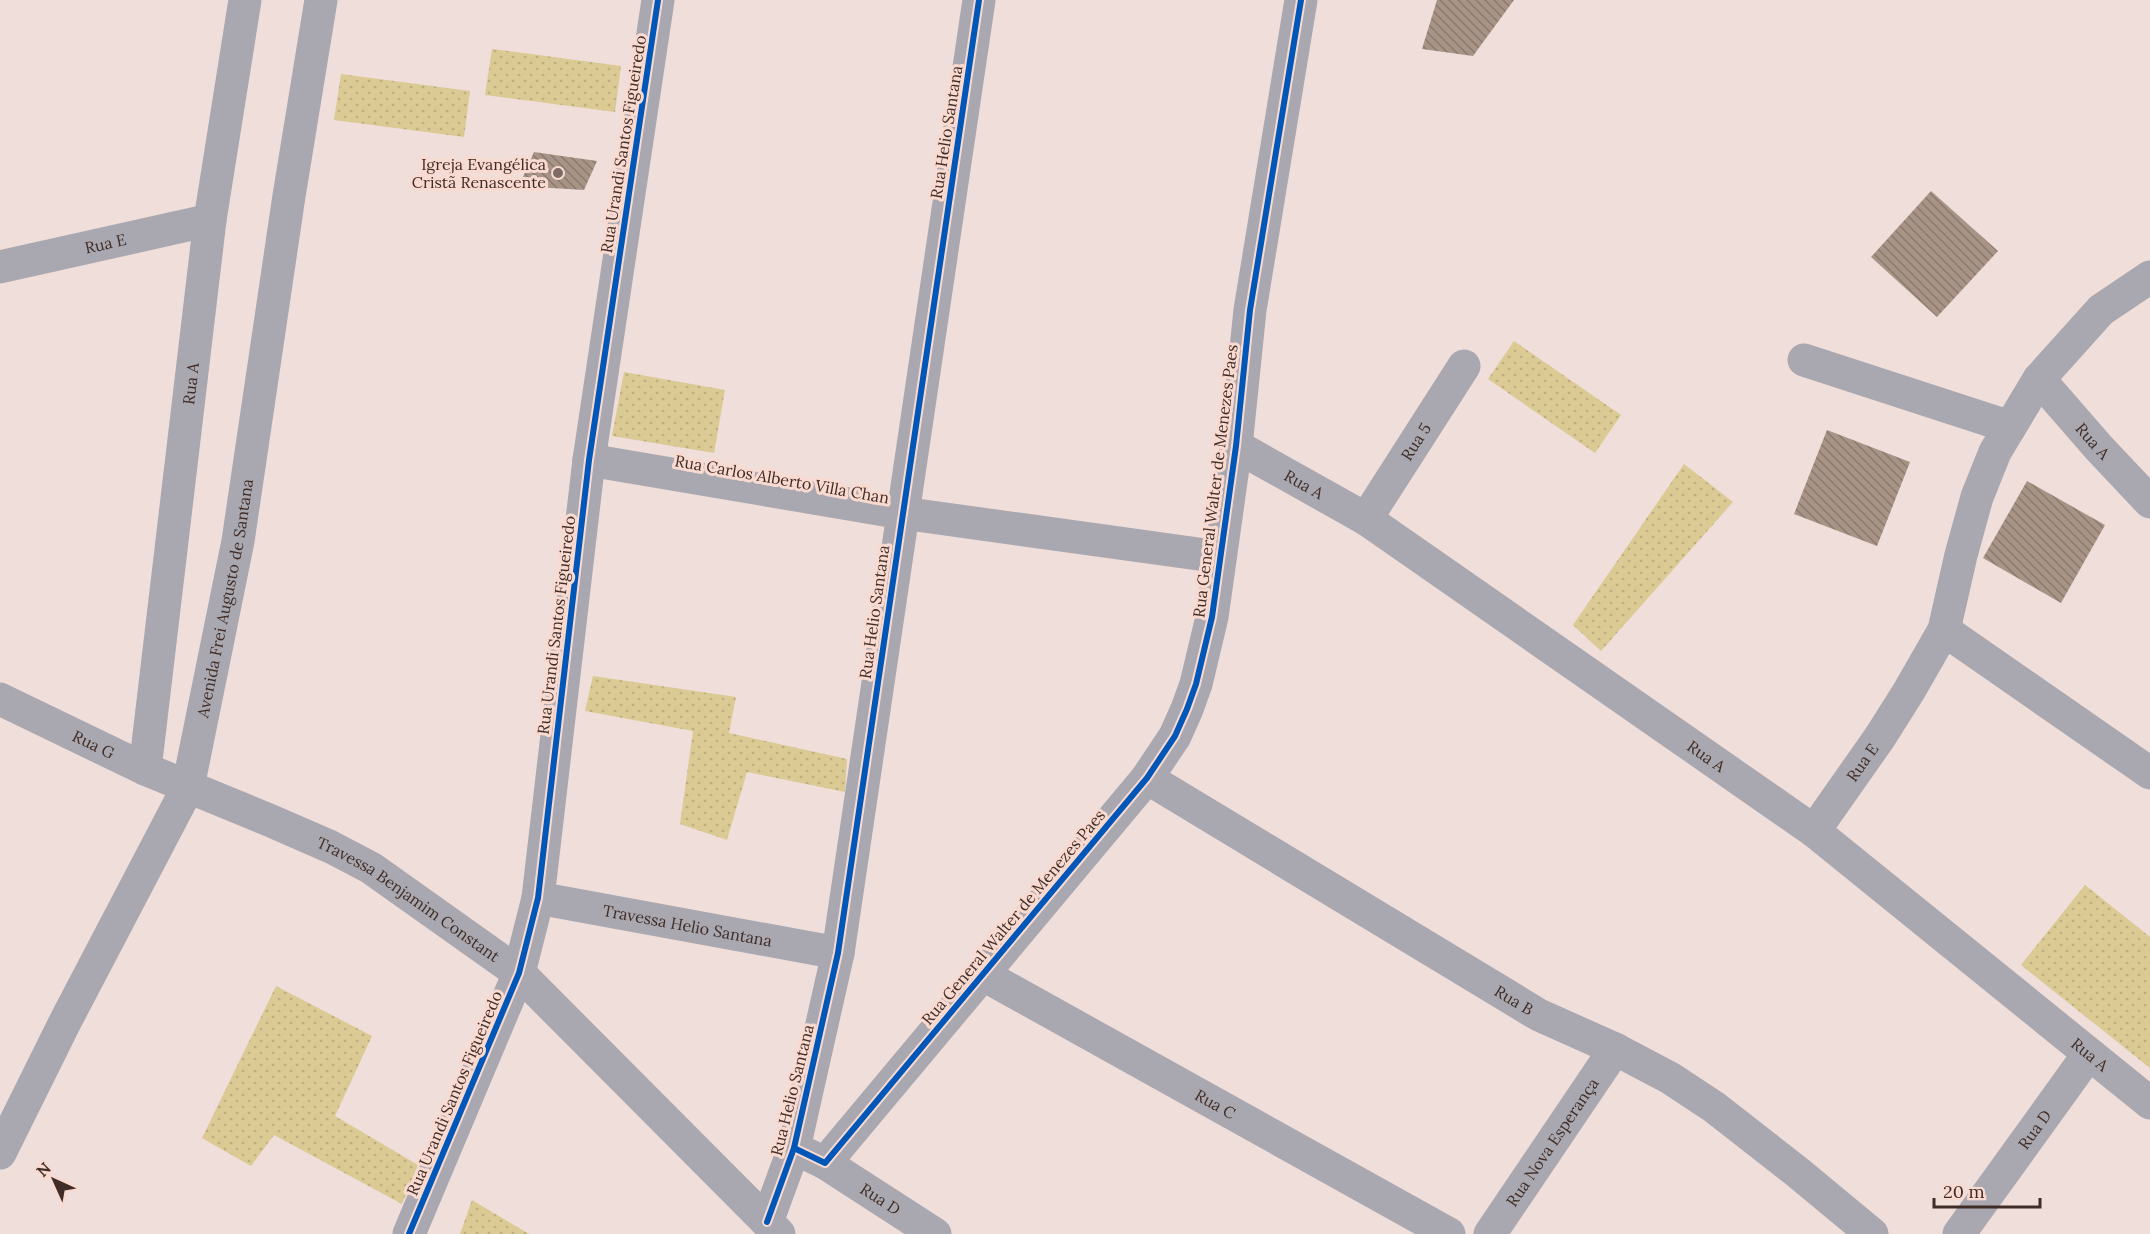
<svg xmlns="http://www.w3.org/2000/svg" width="2150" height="1234" viewBox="0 0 2150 1234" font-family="Lora,serif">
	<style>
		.green { fill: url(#green-dots) }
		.building { fill: url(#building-back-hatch) }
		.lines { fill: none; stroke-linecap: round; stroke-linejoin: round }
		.minor { stroke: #a9a7af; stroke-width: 33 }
		.cycleway-casing { stroke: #f8dad0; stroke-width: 10 }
		.cycleway { stroke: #0057b8; stroke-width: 6 }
		.poi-dot { fill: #7d6b65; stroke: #f8dad0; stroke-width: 2 }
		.labels { text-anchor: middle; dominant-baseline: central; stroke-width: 6; stroke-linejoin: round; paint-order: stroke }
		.street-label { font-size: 16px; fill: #402d27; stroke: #f8dad0 }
		.poi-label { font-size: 16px; fill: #402d27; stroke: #f8dad0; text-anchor: end }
	</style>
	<defs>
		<pattern id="green-dots" width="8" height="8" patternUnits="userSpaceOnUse" patternTransform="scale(1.5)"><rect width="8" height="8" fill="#dbca93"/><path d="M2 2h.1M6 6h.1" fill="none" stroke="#bdae7f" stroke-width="1.8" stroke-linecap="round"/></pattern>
		<pattern id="building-back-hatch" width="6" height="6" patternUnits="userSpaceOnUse" patternTransform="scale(1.5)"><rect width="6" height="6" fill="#a89486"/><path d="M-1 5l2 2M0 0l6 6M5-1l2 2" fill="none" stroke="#8a796e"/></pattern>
	</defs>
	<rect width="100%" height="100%" fill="#efded9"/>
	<g class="green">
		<polygon points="492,49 621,66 615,112 485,95"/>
		<polygon points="341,74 470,91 464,137 334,120"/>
		<polygon points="1514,341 1621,415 1595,453 1488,379"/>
		<polygon points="624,372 725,390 714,453 612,436"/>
		<polygon points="1684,464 1733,502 1601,651 1573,625"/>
		<polygon points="593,676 736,697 729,733 847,759 845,792 747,772 727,840 680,824 693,731 585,711"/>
		<polygon points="2085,885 2150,937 2150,1068 2021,965"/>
		<polygon points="276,986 372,1036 335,1116 418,1165 402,1204 274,1135 251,1166 202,1138"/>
		<polygon points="472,1200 529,1234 460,1234"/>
	</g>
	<g class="building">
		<polygon points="1437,0 1514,0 1473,56 1422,49"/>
		<polygon points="534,152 597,161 584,190 519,186"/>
		<polygon points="1931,191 1998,251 1937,317 1871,257"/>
		<polygon points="1827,430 1910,462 1877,546 1794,514"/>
		<polygon points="2027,481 2105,525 2061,603 1983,558"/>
	</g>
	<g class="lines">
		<g class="minor">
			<path id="s1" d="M0 267 210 220"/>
			<polyline points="1804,360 2010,427"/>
			<path id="s2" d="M2039 379 2099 448 2150 502"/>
			<path id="s3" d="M1236 446 1366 519 1814 831 2150 1103"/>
			<polyline points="589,460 902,513 1220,557"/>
			<path id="s4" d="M1366 519 1464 366"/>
			<polyline points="1944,630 2150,773"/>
			<path id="s5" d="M0 699 145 769 269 820 331 847 371 868 519 973 779 1234"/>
			<path id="s6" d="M145 769 210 220 245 0"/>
			<path id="s7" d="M1147 778 1539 1015 1615 1049 1670 1078 1714 1107 1796 1171 1872 1234"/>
			<path id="s8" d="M1814 831 1880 737 1909 691 1944 630 1961 555 1977 497 1995 452 2039 379 2101 310 2150 277"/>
			<path id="s9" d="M538 898 838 953"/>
			<path id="s10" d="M982 974 1449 1234"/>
			<polyline points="794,1148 825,1163 1147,778 1175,736 1187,709 1196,684 1212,617 1236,446 1250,310 1301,0"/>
			<path id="s11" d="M0 1153 66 1020 188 787 238 541 289 196 321 0"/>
			<path id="s12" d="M825 1163 935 1234"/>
			<polyline points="767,1222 794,1148 838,953 979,0"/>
			<polyline points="409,1234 519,973 538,898 589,460 658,0"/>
			<path id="s13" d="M1490 1234 1615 1049"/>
			<path id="s14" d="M1959 1234 2088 1055"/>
		</g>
		<defs>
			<g id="cycleway">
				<polyline points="794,1148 825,1163 1147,778 1175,736 1187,709 1196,684 1212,617 1236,446 1250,310 1301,0"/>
				<polyline points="767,1222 794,1148 838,953 979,0"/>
				<polyline points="409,1234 519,973 538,898 589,460 658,0"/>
			</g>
		</defs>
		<use href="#cycleway" class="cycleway-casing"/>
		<use href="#cycleway" class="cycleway"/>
	</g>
	<circle class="poi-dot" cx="558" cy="173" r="6"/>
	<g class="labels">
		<g class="street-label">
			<text transform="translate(946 132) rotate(-81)">Rua Helio Santana</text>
			<text transform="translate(623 144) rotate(-81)">Rua Urandi Santos Figueiredo</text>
			<text stroke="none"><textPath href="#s1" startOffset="108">Rua E</textPath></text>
			<text stroke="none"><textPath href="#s6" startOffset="388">Rua A</textPath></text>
			<text stroke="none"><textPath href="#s2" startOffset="82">Rua A</textPath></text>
			<text stroke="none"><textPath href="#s4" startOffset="92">Rua 5</textPath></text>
			<text transform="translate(782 479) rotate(10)">Rua Carlos Alberto Villa Chan</text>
			<text transform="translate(1215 481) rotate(-83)">Rua General Walter de Menezes Paes</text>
			<text stroke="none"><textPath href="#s3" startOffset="78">Rua A</textPath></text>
			<text stroke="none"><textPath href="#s11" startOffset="604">Avenida Frei Augusto de Santana</textPath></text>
			<text transform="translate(874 612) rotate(-82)">Rua Helio Santana</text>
			<text transform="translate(556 625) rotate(-83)">Rua Urandi Santos Figueiredo</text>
			<text stroke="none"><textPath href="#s5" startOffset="104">Rua G</textPath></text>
			<text stroke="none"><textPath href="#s3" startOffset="564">Rua A</textPath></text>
			<text stroke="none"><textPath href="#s8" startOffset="84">Rua E</textPath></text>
			<text stroke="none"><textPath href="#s5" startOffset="456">Travessa Benjamim Constant</textPath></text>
			<text transform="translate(1013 917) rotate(-50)">Rua General Walter de Menezes Paes</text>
			<text stroke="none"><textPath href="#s9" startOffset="152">Travessa Helio Santana</textPath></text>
			<text stroke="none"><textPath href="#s7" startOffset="429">Rua B</textPath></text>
			<text stroke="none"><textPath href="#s3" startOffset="1050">Rua A</textPath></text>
			<text transform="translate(792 1090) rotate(-76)">Rua Helio Santana</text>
			<text transform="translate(454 1093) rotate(-67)">Rua Urandi Santos Figueiredo</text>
			<text stroke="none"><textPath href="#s10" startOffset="267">Rua C</textPath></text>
			<text stroke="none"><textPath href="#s14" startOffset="129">Rua D</textPath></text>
			<text stroke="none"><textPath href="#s13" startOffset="111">Rua Nova Esperança</textPath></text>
			<text stroke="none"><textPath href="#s12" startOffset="66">Rua D</textPath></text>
		</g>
		<g class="poi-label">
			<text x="546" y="164">Igreja Evangélica<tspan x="546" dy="18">Cristã Renascente</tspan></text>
		</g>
	</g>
	<g transform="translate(54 1180) rotate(315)" stroke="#f8dad0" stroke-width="4.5" paint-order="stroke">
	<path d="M0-4.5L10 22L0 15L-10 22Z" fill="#402d27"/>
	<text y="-9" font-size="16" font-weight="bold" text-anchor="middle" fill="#402d27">N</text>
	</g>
	<path d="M1934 1198v9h106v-9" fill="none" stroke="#402d27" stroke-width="3"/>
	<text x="1943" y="1198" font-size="18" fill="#402d27" stroke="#f8dad0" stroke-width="4.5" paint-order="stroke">20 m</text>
</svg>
